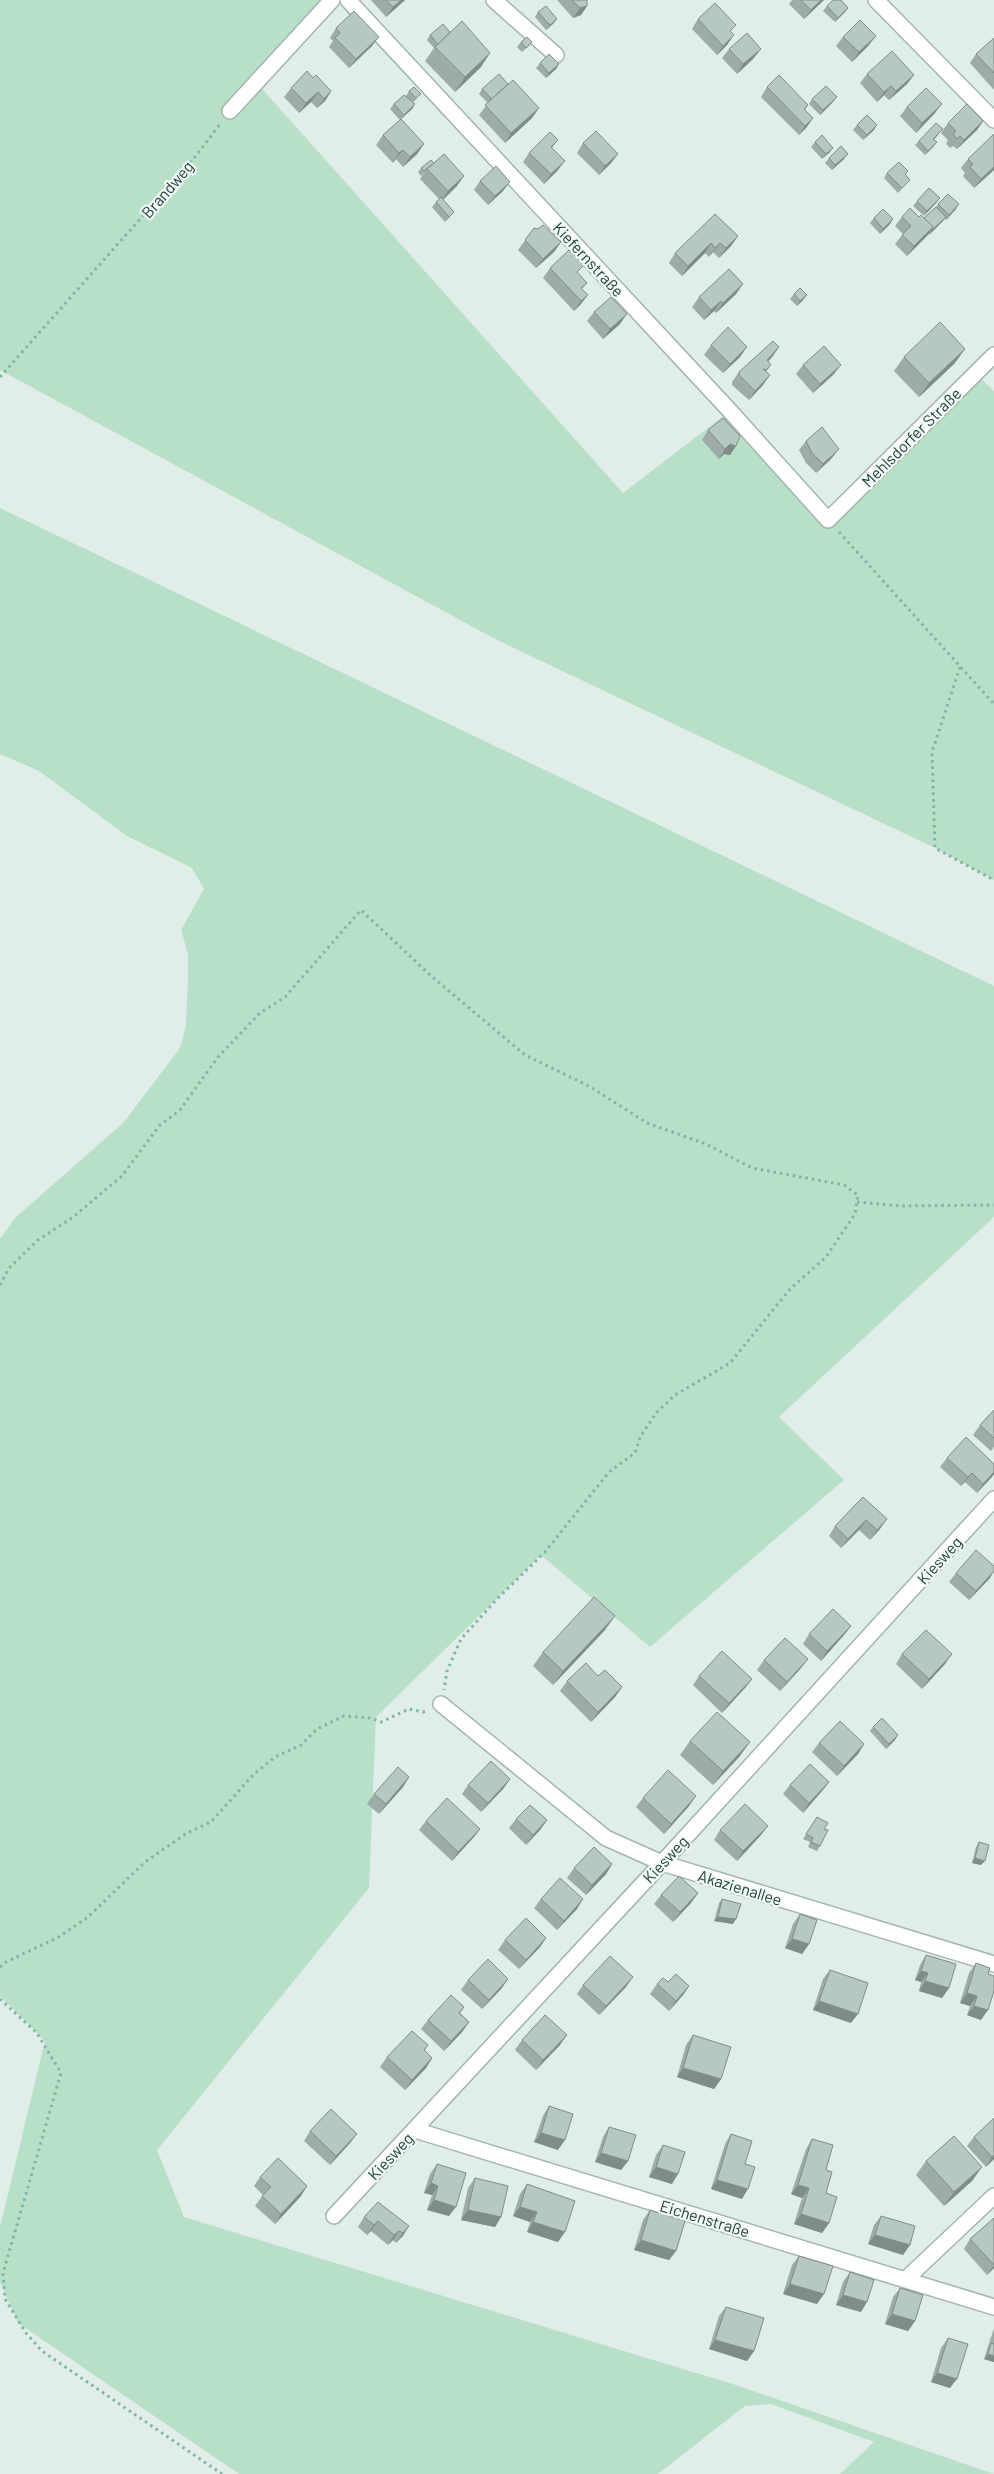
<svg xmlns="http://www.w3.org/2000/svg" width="994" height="2474" viewBox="0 0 994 2474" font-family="Barlow,sans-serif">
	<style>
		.green { fill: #b8e0c8 }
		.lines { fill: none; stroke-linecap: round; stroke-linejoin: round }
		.minor-casing { stroke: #a3b6b1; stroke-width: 18 }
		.path { stroke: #7eb4aa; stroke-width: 3; stroke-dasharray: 2.5 4; stroke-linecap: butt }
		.minor { stroke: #fff; stroke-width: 15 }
		.wall { fill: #9daca8 }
		.shaded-wall { fill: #7f8c88 }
		.building { fill: #b6c8c3; stroke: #7f8c88 }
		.labels { text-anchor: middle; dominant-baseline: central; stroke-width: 4.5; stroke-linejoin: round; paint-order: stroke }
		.street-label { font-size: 16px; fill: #20403b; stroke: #f2f9f6 }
	</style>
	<rect width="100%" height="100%" fill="#e1ede9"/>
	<g class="green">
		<polygon points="0,0 332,0 256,82 623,493 730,411 828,520 975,373 994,391 994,880 935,848 495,639 0,370"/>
		<polygon points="0,508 994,986 994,1217 779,1417 844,1480 650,1647 541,1555 376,1717 369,1888 157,2150 184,2217 739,2386 994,2474 840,2474 874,2442 771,2404 745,2406 658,2474 239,2474 18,2323 0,2282 0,2227 45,2041 0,1996 0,1239 15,1218 124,1122 180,1048 186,1025 188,977 188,954 181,930 204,889 192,868 127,836 39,771 0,754"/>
	</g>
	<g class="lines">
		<defs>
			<g id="minor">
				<polyline points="348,0 730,411 828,520 994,355"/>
				<polyline points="494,0 556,55"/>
				<polyline points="876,0 994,120"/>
				<polyline points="230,111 332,0"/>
				<polyline points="441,1704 606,1838 662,1863 994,1964"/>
				<polyline points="415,2130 994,2307"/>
				<polyline points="334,2216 662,1863 994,1499"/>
				<polyline points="906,2279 994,2196"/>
			</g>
		</defs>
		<use href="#minor" class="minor-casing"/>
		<g class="path">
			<polyline points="0,377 195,157 221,123"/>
			<polyline points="839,532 994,704"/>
			<polyline points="960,667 932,752 935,848 994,880"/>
			<polyline points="857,1202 901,1206 994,1205"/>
			<polyline points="0,1285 9,1268 38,1240 72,1218 122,1176 159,1126 180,1110 218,1057 260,1013 285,997 361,910 430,975 525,1055 589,1086 647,1123 706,1144 752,1168 844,1185 858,1195 855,1214 826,1257 790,1289 730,1363 675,1395 657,1412 640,1437 635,1453 609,1472 545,1552 498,1598 461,1639 447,1671 444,1690"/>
			<polyline points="0,1967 6,1962 57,1938 88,1917 145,1862 187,1833 211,1822 253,1775 275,1757 301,1745 317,1729 344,1716 371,1718 381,1722 409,1709 423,1712 428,1710"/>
			<polyline points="0,1999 37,2033 61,2073 3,2273 5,2299 26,2333 42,2351 222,2474"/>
		</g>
		<use href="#minor" class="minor"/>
	</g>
	<g class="wall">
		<polygon points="371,0 405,0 386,17"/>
		<polygon points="557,0 588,0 587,1 587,6 581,15 573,18"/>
		<polygon points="792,0 824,0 804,19 789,4"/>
		<polygon points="827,6 848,8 845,12 835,22 823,11"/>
		<polygon points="538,12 554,23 546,30 535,17"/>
		<polygon points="698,19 731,32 727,45 717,55 692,29"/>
		<polygon points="336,28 372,46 349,68 329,47 333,41 330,38"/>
		<polygon points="430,35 481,67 455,92 425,61 434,48 427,40"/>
		<polygon points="843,37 869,45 852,62 836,46"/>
		<polygon points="994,38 994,90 970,63 976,54"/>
		<polygon points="521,42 532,42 528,47 522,52 517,47"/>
		<polygon points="729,49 754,58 737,74 722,58"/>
		<polygon points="540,63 559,64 556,69 546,78 536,68"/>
		<polygon points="867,74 914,75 907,84 889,100 884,95 877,102 860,83"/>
		<polygon points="313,78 331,91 325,101 317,108 311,102 299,113 284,97 291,88"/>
		<polygon points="508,84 539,108 532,118 505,143 479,115 488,103 479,94 482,89"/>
		<polygon points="767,87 808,105 805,110 813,118 806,128 799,135 761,97"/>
		<polygon points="409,91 417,99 413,102 415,104 412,109 401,119 424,144 417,154 403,167 396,159 393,163 376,145 383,135 400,120 390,109 394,104 406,96"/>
		<polygon points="812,99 833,102 820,115 809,104"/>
		<polygon points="907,107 935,113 916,133 900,116"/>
		<polygon points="983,121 977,130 957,149 953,146 950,148 946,144 948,140 941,133 948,123"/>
		<polygon points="857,125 874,130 863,140 853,130"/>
		<polygon points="939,134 934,140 937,142 933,147 925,155 915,145 919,141"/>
		<polygon points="558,140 552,148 558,170 544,184 523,162 529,153"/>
		<polygon points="815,142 830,152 822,159 811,147"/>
		<polygon points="583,143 618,154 611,163 599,175 577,153"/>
		<polygon points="829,158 844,159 832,170 825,163"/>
		<polygon points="968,159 994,170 974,188 963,176 965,173 961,168"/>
		<polygon points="434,163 457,186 443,200 450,217 445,222 432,207 439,199 420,179 424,173 421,176 418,172 421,168"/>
		<polygon points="908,171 905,175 910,180 898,193 884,178 887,173"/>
		<polygon points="480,181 503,191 488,205 474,190"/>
		<polygon points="940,198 936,203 924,216 913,206 917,201"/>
		<polygon points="938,204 956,209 946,220 945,219 929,235 928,234 907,256 895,244 903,234 895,226 902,217 924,218 936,207"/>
		<polygon points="874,218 890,224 880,234 870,223"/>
		<polygon points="534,228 561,242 554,252 536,268 518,250"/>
		<polygon points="738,236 731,246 719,258 713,252 709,257 705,253 682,276 669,263 675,253"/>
		<polygon points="550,268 578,273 587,283 582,289 581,304 574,311 543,278"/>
		<polygon points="743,284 736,294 716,313 714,311 704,320 692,307 699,297"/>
		<polygon points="794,294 807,295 803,300 797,306 790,299"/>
		<polygon points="594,312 620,324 603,339 587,321"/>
		<polygon points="711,345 740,357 723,373 704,355"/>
		<polygon points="779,347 772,357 768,361 771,365 766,372 763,385 749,400 732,385 732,382 739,372"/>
		<polygon points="904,357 955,363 919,397 894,371"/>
		<polygon points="803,365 834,374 813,393 796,374"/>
		<polygon points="708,430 736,446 730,455 724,454 719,459 702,440"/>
		<polygon points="806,441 832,458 816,473 806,463 799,450"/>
		<polygon points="994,1410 994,1447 991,1451 973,1435 980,1425"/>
		<polygon points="947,1458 994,1464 994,1474 977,1493 965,1482 961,1486 940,1467"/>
		<polygon points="863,1497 880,1529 870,1540 859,1530 841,1548 829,1536 835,1526"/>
		<polygon points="956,1573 990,1578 969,1600 949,1582"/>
		<polygon points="851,1626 844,1635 821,1661 803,1644 809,1634"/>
		<polygon points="605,1630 553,1685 533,1666 543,1652"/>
		<polygon points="902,1654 945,1664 922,1689 896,1664"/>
		<polygon points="808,1659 801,1668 780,1691 757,1670 764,1660"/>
		<polygon points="598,1676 622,1687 615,1697 591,1722 560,1691 567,1681"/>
		<polygon points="699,1676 752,1679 745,1688 722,1713 693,1685"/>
		<polygon points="873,1727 895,1740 886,1749 870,1731"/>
		<polygon points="690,1741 740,1756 713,1785 680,1755"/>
		<polygon points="819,1743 864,1744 858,1754 837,1776 812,1752"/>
		<polygon points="409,1777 403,1787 379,1814 367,1804 374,1794"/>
		<polygon points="510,1779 503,1789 481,1812 462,1794 468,1785"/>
		<polygon points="829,1782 822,1791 803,1813 783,1794 790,1785"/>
		<polygon points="643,1798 689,1806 664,1834 636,1807"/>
		<polygon points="817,1817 824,1829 820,1846 817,1851 808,1847 810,1842 803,1839"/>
		<polygon points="516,1819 547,1820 540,1830 526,1845 509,1828"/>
		<polygon points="426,1821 480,1829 473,1838 452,1861 419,1830"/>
		<polygon points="720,1830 761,1835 737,1861 714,1840"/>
		<polygon points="979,1842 981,1865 972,1863 976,1847"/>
		<polygon points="612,1864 606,1874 586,1895 567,1878 574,1868"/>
		<polygon points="698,1893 691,1903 673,1922 654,1904 661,1895"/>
		<polygon points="541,1899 577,1909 557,1930 534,1908"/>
		<polygon points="722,1899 733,1924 714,1921 719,1903"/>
		<polygon points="800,1914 809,1944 802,1954 785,1948 793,1924"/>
		<polygon points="546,1938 540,1947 519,1969 498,1950 505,1940"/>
		<polygon points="926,1955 949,1988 942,1998 919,1991 921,1982 915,1980 920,1965"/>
		<polygon points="976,1963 988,1974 981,2020 967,2015 970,2006 960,2003 969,1973"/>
		<polygon points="830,1970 851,2023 813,2010 823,1979"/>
		<polygon points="468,1980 502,1988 482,2009 461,1990"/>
		<polygon points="668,1982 689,1986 683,1995 669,2011 650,1994 657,1984"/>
		<polygon points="583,1985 626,1987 599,2015 577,1994"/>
		<polygon points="464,2007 460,2013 469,2022 462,2032 444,2051 421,2029 428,2020"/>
		<polygon points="693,2035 721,2079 714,2089 677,2077 686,2045"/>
		<polygon points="522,2040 560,2045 536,2070 515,2050"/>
		<polygon points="428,2045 424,2051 432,2058 426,2068 405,2090 380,2067 387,2057"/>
		<polygon points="549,2106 558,2150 534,2142 543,2116"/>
		<polygon points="609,2127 628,2161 621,2170 595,2162 603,2137"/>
		<polygon points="310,2131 350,2143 330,2165 304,2141"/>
		<polygon points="731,2134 742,2199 711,2189 725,2144"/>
		<polygon points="974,2137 994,2159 986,2167 967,2146"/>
		<polygon points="812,2139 826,2170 826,2193 829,2223 822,2233 794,2224 802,2198 791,2194 806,2149"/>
		<polygon points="663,2145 672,2184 649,2177 656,2155"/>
		<polygon points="926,2161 972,2181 944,2206 916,2175"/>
		<polygon points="437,2164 449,2216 427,2210 432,2195 424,2193 430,2174"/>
		<polygon points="260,2177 301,2196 275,2224 255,2206 263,2195 254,2186"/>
		<polygon points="475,2178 501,2217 495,2227 461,2220 468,2188"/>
		<polygon points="527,2184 558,2242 527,2232 530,2222 513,2216 520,2194"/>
		<polygon points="650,2210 676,2251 669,2260 634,2250 643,2220"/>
		<polygon points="881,2216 910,2245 903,2255 868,2244 874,2225"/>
		<polygon points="364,2217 409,2226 396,2243 393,2240 388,2245 371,2231 367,2235 358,2227"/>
		<polygon points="994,2218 994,2268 987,2275 964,2249 970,2239"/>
		<polygon points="799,2256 817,2304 783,2294 792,2265"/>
		<polygon points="850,2272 861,2312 836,2305 843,2282"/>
		<polygon points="900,2288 915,2321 908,2331 885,2324 893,2297"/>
		<polygon points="726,2307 754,2351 747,2361 709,2349 719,2316"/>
		<polygon points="994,2328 994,2362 984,2359"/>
		<polygon points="948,2338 950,2388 931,2382 941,2348"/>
	</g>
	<g class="shaded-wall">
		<polygon points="401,0 405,0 386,17 393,7"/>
		<polygon points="821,0 824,0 804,19 811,10"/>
		<polygon points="587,6 581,15 573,18 580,8"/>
		<polygon points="848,8 845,12 835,22 838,18"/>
		<polygon points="557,19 554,23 546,30 550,25"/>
		<polygon points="734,35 727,45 717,55 723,46"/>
		<polygon points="876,36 869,45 852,62 859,52"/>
		<polygon points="379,37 372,46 349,68 356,59"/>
		<polygon points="761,49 754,58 737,74 743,64"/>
		<polygon points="490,53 481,67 455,92 465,77"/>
		<polygon points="559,64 556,69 546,78 549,73"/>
		<polygon points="914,75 907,84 889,100 896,91"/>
		<polygon points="891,86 884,95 877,102 884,92"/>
		<polygon points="331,91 325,101 317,108 324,99"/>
		<polygon points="318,92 311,102 299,113 306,103"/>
		<polygon points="837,97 833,102 820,115 823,110"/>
		<polygon points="415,104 412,109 400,120 404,115"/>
		<polygon points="942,104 935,113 916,133 922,123"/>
		<polygon points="539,108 532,118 505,143 511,133"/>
		<polygon points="813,118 806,128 799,135 805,126"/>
		<polygon points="983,121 977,130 957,149 964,140"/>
		<polygon points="877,125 874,130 863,140 867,135"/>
		<polygon points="937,142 933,147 925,155 928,151"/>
		<polygon points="424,144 417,154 403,167 410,157"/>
		<polygon points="833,148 830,152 822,159 826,154"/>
		<polygon points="403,150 396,159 393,163 399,153"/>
		<polygon points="618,154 611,163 599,175 605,166"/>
		<polygon points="848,154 844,159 832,170 835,165"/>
		<polygon points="565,161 558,170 544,184 551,174"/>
		<polygon points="994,167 994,170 974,188 981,179"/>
		<polygon points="464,176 457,186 441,201 448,191"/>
		<polygon points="510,182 503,191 488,205 495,196"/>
		<polygon points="940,198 936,203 924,216 927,211"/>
		<polygon points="959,204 956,209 946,220 949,215"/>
		<polygon points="946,217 942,222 929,235 932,230"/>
		<polygon points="893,219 890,224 880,234 883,229"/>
		<polygon points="933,227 927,236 907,256 914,246"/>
		<polygon points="738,236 731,246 719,258 726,248"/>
		<polygon points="561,242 554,252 536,268 543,259"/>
		<polygon points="711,243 705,253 682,276 688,266"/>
		<polygon points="720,243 713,252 709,257 715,248"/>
		<polygon points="743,284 736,294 716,313 723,303"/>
		<polygon points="588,295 581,304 574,311 581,301"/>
		<polygon points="807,295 803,300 797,306 800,301"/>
		<polygon points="721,301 714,311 704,320 711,310"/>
		<polygon points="627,314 620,324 603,339 610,329"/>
		<polygon points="747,347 740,357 723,373 730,364"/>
		<polygon points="779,347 772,357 760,370 767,360"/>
		<polygon points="965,349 955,363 919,397 929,383"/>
		<polygon points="841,365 834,374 813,393 820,384"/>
		<polygon points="770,375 763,385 749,400 755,391"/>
		<polygon points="730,444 736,446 730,455 724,454 719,459 725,449"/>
		<polygon points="839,449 832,458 816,473 823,464"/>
		<polygon points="994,1472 994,1474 992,1477 977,1493 983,1484"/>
		<polygon points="972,1473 965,1482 961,1486 968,1477"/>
		<polygon points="887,1519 880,1529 870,1540 877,1530"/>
		<polygon points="866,1520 859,1530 841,1548 848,1539"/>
		<polygon points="994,1571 990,1578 969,1600 976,1591"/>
		<polygon points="615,1616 605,1630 553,1685 563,1671"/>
		<polygon points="851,1626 844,1635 821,1661 827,1651"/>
		<polygon points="952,1654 945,1664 922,1689 929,1679"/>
		<polygon points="808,1659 801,1668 780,1691 787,1682"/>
		<polygon points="752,1679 745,1688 722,1713 729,1703"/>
		<polygon points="622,1687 615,1697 591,1722 598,1712"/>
		<polygon points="898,1735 895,1740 886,1749 889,1744"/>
		<polygon points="750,1742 740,1756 713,1785 723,1771"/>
		<polygon points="864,1744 858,1754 837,1776 844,1766"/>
		<polygon points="409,1777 403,1787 379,1814 386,1804"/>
		<polygon points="510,1779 503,1789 481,1812 488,1803"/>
		<polygon points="829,1782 822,1791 803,1813 809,1803"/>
		<polygon points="696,1796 689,1806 664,1834 671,1824"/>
		<polygon points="547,1820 540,1830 526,1845 533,1835"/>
		<polygon points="768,1826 761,1835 737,1861 743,1851"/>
		<polygon points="480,1829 473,1838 452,1861 458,1852"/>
		<polygon points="975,1858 985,1861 981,1865 972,1863"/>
		<polygon points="612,1864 606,1874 586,1895 592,1885"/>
		<polygon points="698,1893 691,1903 673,1922 680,1912"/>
		<polygon points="583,1899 577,1909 557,1930 564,1921"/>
		<polygon points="718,1917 736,1919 733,1924 714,1921"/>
		<polygon points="546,1938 540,1947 519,1969 526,1960"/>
		<polygon points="792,1939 809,1944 802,1954 785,1948"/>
		<polygon points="921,1971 928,1973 921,1982 915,1980"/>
		<polygon points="633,1977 626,1987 599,2015 606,2006"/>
		<polygon points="508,1979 502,1988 482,2009 489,2000"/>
		<polygon points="925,1981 949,1988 942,1998 919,1991"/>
		<polygon points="689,1986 683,1995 669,2011 676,2001"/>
		<polygon points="967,1993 977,1996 970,2006 960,2003"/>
		<polygon points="819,2001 858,2014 851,2023 813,2010"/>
		<polygon points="974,2006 988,2010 981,2020 967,2015"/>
		<polygon points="469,2022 462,2032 444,2051 451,2041"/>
		<polygon points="567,2035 560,2045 536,2070 543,2060"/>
		<polygon points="432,2058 426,2068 405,2090 412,2080"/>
		<polygon points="683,2068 721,2079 714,2089 677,2077"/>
		<polygon points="541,2133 565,2140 558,2150 534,2142"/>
		<polygon points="357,2134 350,2143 330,2165 336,2156"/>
		<polygon points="601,2153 628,2161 621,2170 595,2162"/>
		<polygon points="994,2155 994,2159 986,2167 992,2157"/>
		<polygon points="656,2167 678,2174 672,2184 649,2177"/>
		<polygon points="982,2167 972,2181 944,2206 954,2192"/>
		<polygon points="717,2180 748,2189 742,2199 711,2189"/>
		<polygon points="431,2183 438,2186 432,2195 424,2193"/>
		<polygon points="798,2185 809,2188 802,2198 791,2194"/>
		<polygon points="307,2186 301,2196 275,2224 281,2214"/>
		<polygon points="434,2200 456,2207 449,2216 427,2210"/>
		<polygon points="520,2207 537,2212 530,2222 513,2216"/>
		<polygon points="468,2210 501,2217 495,2227 461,2220"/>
		<polygon points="801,2214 829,2223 822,2233 794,2224"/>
		<polygon points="378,2221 371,2231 367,2235 374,2225"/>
		<polygon points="533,2222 565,2232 558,2242 527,2232"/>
		<polygon points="409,2226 403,2236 396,2243 403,2233"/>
		<polygon points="399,2231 393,2240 388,2245 394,2235"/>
		<polygon points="875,2235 910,2245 903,2255 868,2244"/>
		<polygon points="641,2240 676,2251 669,2260 634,2250"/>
		<polygon points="994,2265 994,2268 987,2275"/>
		<polygon points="790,2284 824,2294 817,2304 783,2294"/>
		<polygon points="843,2295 867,2302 861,2312 836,2305"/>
		<polygon points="892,2314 915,2321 908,2331 885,2324"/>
		<polygon points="715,2340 754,2351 747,2361 709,2349"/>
		<polygon points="988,2354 994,2356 994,2362 984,2359"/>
		<polygon points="937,2373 957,2379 950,2388 931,2382"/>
	</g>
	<g class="building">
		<polygon points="386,0 401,0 393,7"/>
		<polygon points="572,0 587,0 587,6 580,8"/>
		<polygon points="801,0 821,0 811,10"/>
		<polygon points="833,0 841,0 848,8 838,18 827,6"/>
		<polygon points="715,3 736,25 730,31 734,35 723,46 698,19"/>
		<polygon points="546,6 557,19 550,25 538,12"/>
		<polygon points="354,11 379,37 356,59 335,38 340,33 336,28"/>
		<polygon points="860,20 876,36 859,52 843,37"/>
		<polygon points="462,21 490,53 465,77 435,47"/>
		<polygon points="443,24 450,32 438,44 430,35"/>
		<polygon points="747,33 761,49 743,64 729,49"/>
		<polygon points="527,37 532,42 526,48 521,42"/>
		<polygon points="994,38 994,73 976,54"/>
		<polygon points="892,51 914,75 896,91 891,86 884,92 867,74"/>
		<polygon points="549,54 559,64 549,73 540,63"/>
		<polygon points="307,71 313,78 316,75 331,91 324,99 318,92 306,103 291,88"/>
		<polygon points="499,74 508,84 492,99 482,89"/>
		<polygon points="779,75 808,105 804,109 813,118 805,126 767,87"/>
		<polygon points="513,80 539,108 511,133 485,105"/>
		<polygon points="826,86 837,97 823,110 812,99"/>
		<polygon points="414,87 421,94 416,98 409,91"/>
		<polygon points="926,88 942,104 922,123 907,107"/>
		<polygon points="404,95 415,104 404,115 394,104"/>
		<polygon points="967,104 983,121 964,140 960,136 957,139 953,134 956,131 948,123"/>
		<polygon points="867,115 877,125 867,135 857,125"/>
		<polygon points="401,119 424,144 410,157 403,150 399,153 383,135"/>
		<polygon points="936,123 943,129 933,139 937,142 928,151 919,141"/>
		<polygon points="596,131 618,154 605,166 583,143"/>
		<polygon points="550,132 558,140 551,147 565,161 551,174 529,153"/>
		<polygon points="994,134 994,167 981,179 970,167 973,164 968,159"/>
		<polygon points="822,135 833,148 826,154 815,142"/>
		<polygon points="841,146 848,154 835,165 829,158"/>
		<polygon points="444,154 464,176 448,191 427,169"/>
		<polygon points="431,160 434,163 424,171 421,168"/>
		<polygon points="899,162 908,171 905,174 910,180 902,188 887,173"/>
		<polygon points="496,166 510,182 495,196 480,181"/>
		<polygon points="929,188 940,198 927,211 917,201"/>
		<polygon points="948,194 959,204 949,215 938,204"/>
		<polygon points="441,197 454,212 449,217 436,202"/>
		<polygon points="936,207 946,217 932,230 931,230 933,227 924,218"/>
		<polygon points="910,208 919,217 921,215 933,227 914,246 902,235 911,226 902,217"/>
		<polygon points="883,209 893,219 883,229 874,218"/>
		<polygon points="715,214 738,236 726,248 720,243 715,248 711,243 688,266 675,253"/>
		<polygon points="543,225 561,242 543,259 525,240 534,228 538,229"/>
		<polygon points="569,250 584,265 577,272 587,283 581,288 588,295 581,301 550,268"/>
		<polygon points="729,269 743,284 723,303 721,301 711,310 699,297"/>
		<polygon points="800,288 807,295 800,301 794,294"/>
		<polygon points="611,297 627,314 610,329 594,312"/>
		<polygon points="940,322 965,349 929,383 904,357"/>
		<polygon points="728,327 747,347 730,364 711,345"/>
		<polygon points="773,341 779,347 767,360 771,365 766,370 763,369 770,375 755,391 739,375 739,372"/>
		<polygon points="824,346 841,365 820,384 803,365"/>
		<polygon points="723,418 740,436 736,446 730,444 725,449 708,430"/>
		<polygon points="822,427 839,449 823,464 812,453 806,441"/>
		<polygon points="994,1410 994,1438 980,1425"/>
		<polygon points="966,1437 994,1464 994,1472 983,1484 972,1473 968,1477 947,1458"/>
		<polygon points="863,1497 887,1519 877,1530 866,1520 848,1539 835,1526"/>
		<polygon points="976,1550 994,1566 994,1571 976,1591 956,1573"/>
		<polygon points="594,1597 615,1616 563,1671 543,1652"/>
		<polygon points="833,1609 851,1626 827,1651 809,1634"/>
		<polygon points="926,1630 952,1654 929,1679 902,1654"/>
		<polygon points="785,1638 808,1659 787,1682 764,1660"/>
		<polygon points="722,1651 752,1679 729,1703 699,1676"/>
		<polygon points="586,1663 598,1676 605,1670 622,1687 598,1712 567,1681"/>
		<polygon points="717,1712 750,1742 723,1771 690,1741"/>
		<polygon points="882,1718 898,1735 889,1744 873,1727"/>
		<polygon points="840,1721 864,1744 844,1766 819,1743"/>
		<polygon points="491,1761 510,1779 488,1803 468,1785"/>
		<polygon points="810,1764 829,1782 809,1803 790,1785"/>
		<polygon points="398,1767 409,1777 386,1804 374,1794"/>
		<polygon points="668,1770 696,1796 671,1824 643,1798"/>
		<polygon points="447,1798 480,1829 458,1852 426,1821"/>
		<polygon points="745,1804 768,1826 743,1851 720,1830"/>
		<polygon points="530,1805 547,1820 533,1835 516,1819"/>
		<polygon points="817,1817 828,1823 824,1829 828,1830 820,1846 811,1842 813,1838 806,1834"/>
		<polygon points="979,1842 989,1845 985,1861 975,1858"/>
		<polygon points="594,1847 612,1864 592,1885 574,1868"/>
		<polygon points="679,1876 698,1893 680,1912 661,1895"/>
		<polygon points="560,1878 583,1899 564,1921 541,1899"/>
		<polygon points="722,1899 741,1904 736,1919 718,1917"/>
		<polygon points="800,1914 817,1920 809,1944 792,1939"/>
		<polygon points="526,1918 546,1938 526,1960 505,1940"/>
		<polygon points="926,1955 956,1964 949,1988 925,1981 928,1973 921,1971"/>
		<polygon points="610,1956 633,1977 606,2006 583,1985"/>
		<polygon points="488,1959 508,1979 489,2000 468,1980"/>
		<polygon points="976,1963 990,1968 988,1974 994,1976 994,1991 988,2010 974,2006 977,1996 967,1993"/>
		<polygon points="830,1970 868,1983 858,2014 819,2001"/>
		<polygon points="676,1974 689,1986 676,2001 657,1984 663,1978 668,1982"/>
		<polygon points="451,1995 464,2007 459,2013 469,2022 451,2041 428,2020"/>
		<polygon points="545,2015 567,2035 543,2060 522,2040"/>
		<polygon points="412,2031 428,2045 424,2050 432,2058 412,2080 387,2057"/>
		<polygon points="693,2035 731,2047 721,2079 683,2068"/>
		<polygon points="549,2106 573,2114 565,2140 541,2133"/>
		<polygon points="331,2109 357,2134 336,2156 310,2131"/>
		<polygon points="994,2118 994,2155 992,2157 974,2137"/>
		<polygon points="609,2127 636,2135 628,2161 601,2153"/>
		<polygon points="731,2134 752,2141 745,2164 755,2167 748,2189 717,2180"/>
		<polygon points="954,2136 982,2167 954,2192 926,2161"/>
		<polygon points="812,2139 833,2145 826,2170 832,2172 826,2193 837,2197 829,2223 801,2214 809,2188 798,2185"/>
		<polygon points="663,2145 685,2152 678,2174 656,2167"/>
		<polygon points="278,2158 307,2186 281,2214 262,2196 271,2187 260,2177"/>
		<polygon points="437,2164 466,2173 456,2207 434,2200 438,2186 431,2183"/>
		<polygon points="475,2178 508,2186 501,2217 468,2210"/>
		<polygon points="527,2184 575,2201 565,2232 533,2222 537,2212 520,2207"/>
		<polygon points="378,2202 409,2226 403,2233 399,2231 394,2235 378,2221 374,2225 364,2217"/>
		<polygon points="650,2210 685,2221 676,2251 641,2240"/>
		<polygon points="881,2216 915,2226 910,2245 875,2235"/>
		<polygon points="994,2218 994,2265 970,2239"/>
		<polygon points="799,2256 833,2266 824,2294 790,2284"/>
		<polygon points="850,2272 874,2280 867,2302 843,2295"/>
		<polygon points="900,2288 923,2295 915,2321 892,2314"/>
		<polygon points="726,2307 764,2318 754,2351 715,2340"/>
		<polygon points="948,2338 968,2344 957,2379 937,2373"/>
		<polygon points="991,2343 994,2344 994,2356 988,2354"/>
	</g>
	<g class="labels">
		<g class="street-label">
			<text transform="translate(167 189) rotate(-49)">Brandweg</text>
			<text transform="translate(589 259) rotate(47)">Kiefernstraße</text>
			<text transform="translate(911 437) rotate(-45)">Mehlsdorfer Straße</text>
			<text transform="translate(939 1560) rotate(-48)">Kiesweg</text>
			<text transform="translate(665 1859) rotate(-47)">Kiesweg</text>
			<text transform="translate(740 1887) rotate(17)">Akazienallee</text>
			<text transform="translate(390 2156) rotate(-47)">Kiesweg</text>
			<text transform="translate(705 2218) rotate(17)">Eichenstraße</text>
		</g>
	</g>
</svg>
